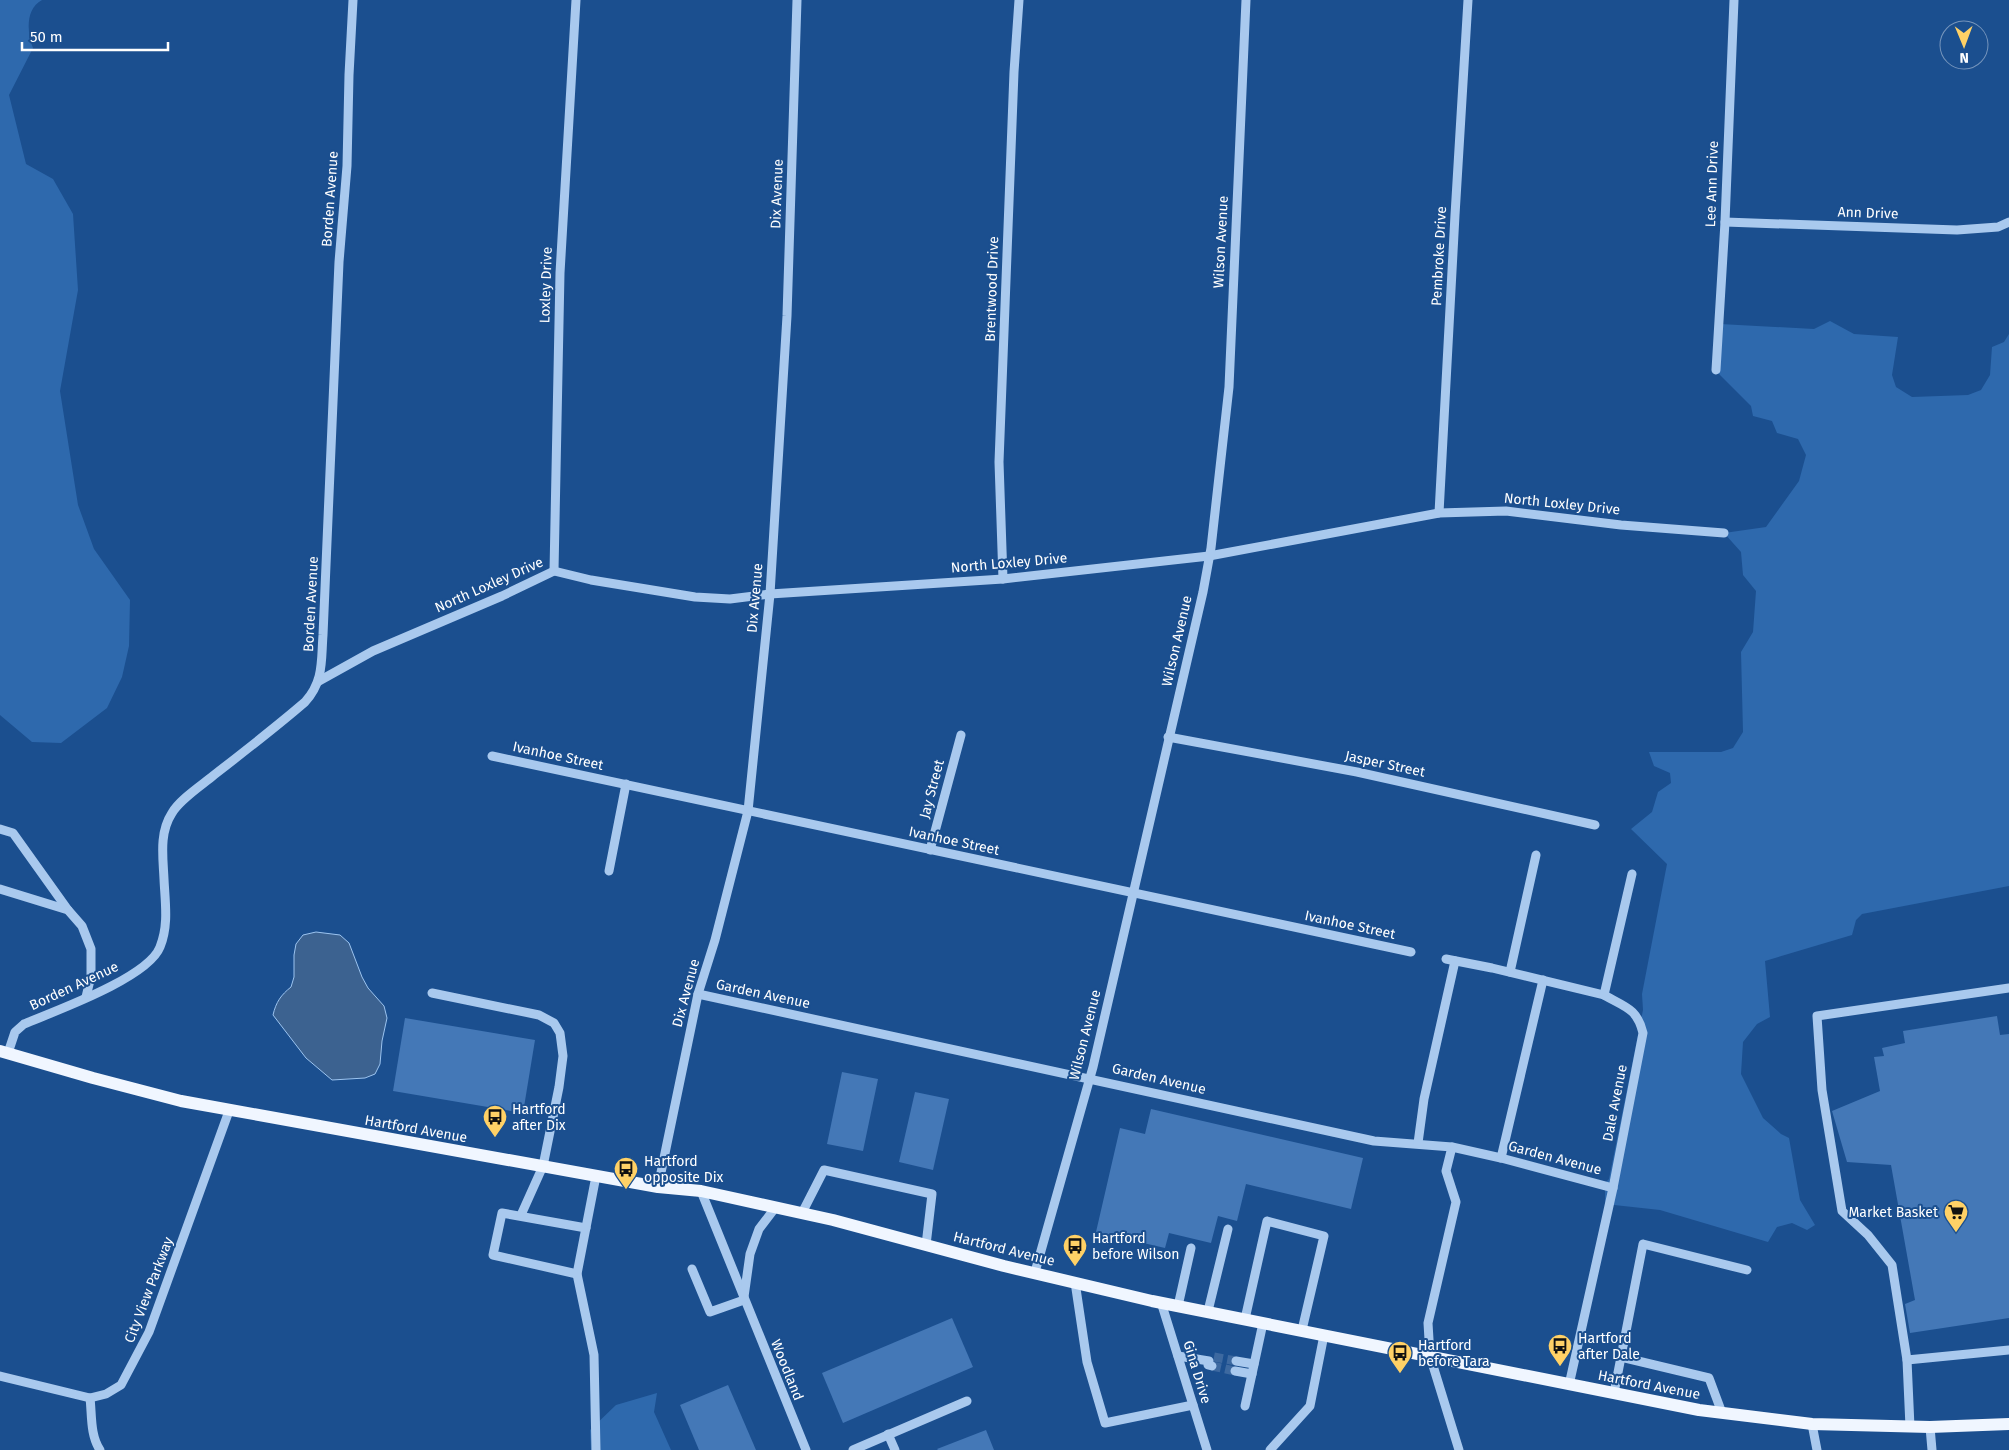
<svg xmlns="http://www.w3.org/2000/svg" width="2009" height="1450" viewBox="0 0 2009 1450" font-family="'Fira Sans',sans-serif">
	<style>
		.green { fill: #2e69ad }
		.water { fill: #3c6290; stroke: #9cc4f0 }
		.building { fill: #4478b7 }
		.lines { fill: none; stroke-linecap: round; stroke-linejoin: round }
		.minor-tunnel { stroke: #3d69a0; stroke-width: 9; stroke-dasharray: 9 4.5; stroke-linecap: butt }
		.minor { stroke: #a9c9ee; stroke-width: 9 }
		.major { stroke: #f0f6ff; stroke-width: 12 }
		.labels { text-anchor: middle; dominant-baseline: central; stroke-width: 4; stroke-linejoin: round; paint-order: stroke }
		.street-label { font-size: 14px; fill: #fff; stroke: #1b4f8f }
		.poi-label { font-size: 14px; fill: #fff; stroke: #1b4f8f; text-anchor: start }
	</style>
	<rect width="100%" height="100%" fill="#1b4f8f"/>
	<g class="green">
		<path d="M0 0H42C25 9 27 33 33 48L9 95 26 164 53 179 73 214 78 290 60 391 78 505 94 549 130 600 129 646 122 677 107 708 61 743 32 742 0 715Z"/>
		<polygon points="1830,321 1854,334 1898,337 1892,375 1896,387 1912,397 1968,395 1981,390 1990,375 1992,347 2004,342 2009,334 2009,886 1862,914 1856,920 1852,935 1765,961 1770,1017 1757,1024 1743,1042 1741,1074 1763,1118 1781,1134 1789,1138 1800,1200 1815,1225 1807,1230 1792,1223 1777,1227 1768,1242 1660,1210 1605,1204 1605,1183 1609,1179 1643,1010 1642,994 1667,864 1631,829 1652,812 1658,792 1671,783 1670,773 1654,766 1649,752 1721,752 1733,748 1743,732 1741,652 1753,632 1756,591 1743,575 1741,552 1724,533 1766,527 1799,481 1806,455 1798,439 1777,433 1772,421 1753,416 1751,406 1716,371 1720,324 1814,329"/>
		<polygon points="657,1393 654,1412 671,1450 591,1450 590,1430 616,1405"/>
	</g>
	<path class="water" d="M316 932 340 935 349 943 362 977 368 988 384 1006 387 1018 382 1041 380 1064 375 1074 365 1078 332 1080 306 1058 273 1015C276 1002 281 995 291 987L294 977V955L296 944 303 935Z"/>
	<g class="building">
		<polygon points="1997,1016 2000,1035 2009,1034 2009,1318 1910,1333 1905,1304 1915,1300 1891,1165 1847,1162 1832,1111 1880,1091 1874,1057 1884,1056 1882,1048 1905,1043 1903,1031"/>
		<polygon points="405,1018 535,1040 523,1113 393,1091"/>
		<polygon points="842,1072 878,1079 863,1151 827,1144"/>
		<polygon points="915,1092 949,1099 933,1170 899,1162"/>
		<polygon points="1151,1109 1363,1158 1351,1209 1246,1184 1237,1221 1218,1216 1211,1243 1169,1233 1165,1248 1096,1232 1120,1128 1145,1134"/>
		<polygon points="952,1318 973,1367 843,1423 822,1373"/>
		<polygon points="728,1385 756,1450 699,1450 680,1405"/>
		<polygon points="986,1430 994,1450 938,1450 937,1449"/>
	</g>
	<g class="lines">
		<g class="minor-tunnel">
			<polyline points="1214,1357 1236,1361"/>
			<polyline points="1212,1366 1235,1371"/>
		</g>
		<g class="minor">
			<polyline points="1725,222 1957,230 1998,227 2009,222"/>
			<polyline points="1716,370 1725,222 1734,0"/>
			<polyline points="1439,513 1455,215 1468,0"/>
			<polyline points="554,571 560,273 576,0"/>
			<polyline points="1003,579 999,462 1014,72 1019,0"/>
			<polyline points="319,681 373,651 502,596 554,571 591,580 695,597 730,599 770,594 1003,579 1209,556 1439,513 1506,511 1621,525 1724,533"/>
			<polyline points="1168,737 1357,772 1595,825"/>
			<polyline points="492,756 1411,952"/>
			<polyline points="0,829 13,833 68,910"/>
			<polyline points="930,850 961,735"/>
			<polyline points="609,871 626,784"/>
			<polyline points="0,889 68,910 82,926 91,949 91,976 86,997"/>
			<polyline points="1446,959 1492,968 1604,995"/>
			<polyline points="1510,972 1536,855"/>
			<polyline points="432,993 539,1015 554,1023 560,1033 563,1056 559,1087 543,1166 521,1215"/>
			<polyline points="698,994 1374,1141 1452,1147 1501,1158 1613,1188"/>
			<path d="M8 1053 15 1032 24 1024C55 1011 148 978 160 947 169 925 165 902 164 879 163 857 159 833 172 813 179 800 202 785 214 775 245 751 276 727 305 702 324 681 321 661 323 635L339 262 347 166 349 75 353 0"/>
			<polyline points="1418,1143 1424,1099 1455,961"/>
			<polyline points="1452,1147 1446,1171 1456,1202 1428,1323 1430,1356 1459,1450"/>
			<polyline points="1501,1158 1543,980"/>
			<polyline points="658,1187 698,994 715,940 748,811 770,594 787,316 797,0"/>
			<polyline points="701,1191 806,1450"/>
			<polyline points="802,1213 824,1170 932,1194 926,1245"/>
			<polyline points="692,1269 710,1312 744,1300"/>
			<polyline points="1035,1272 1093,1067 1203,592 1211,548 1229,387 1246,0"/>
			<polyline points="577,1274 493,1255 502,1213 586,1228"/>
			<polyline points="1075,1282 1087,1362 1105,1423 1193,1405"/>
			<polyline points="744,1297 750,1254 759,1229 775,1208"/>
			<polyline points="1161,1302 1207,1450"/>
			<polyline points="1178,1306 1191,1248"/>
			<polyline points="1208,1311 1228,1229"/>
			<polyline points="1245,1319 1267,1221 1324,1236 1302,1330"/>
			<polyline points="1178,1356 1209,1361 1208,1365 1212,1366"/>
			<polyline points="1621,1357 1709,1378 1722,1413"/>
			<polyline points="1907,1360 2009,1350"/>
			<polyline points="1236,1361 1254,1364"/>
			<polyline points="1235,1371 1252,1374 1263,1323"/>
			<polyline points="0,1376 90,1398 106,1394 121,1385 149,1332 229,1111"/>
			<path d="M1569 1385 1613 1188 1643 1033C1637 1008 1625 1007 1604 995L1632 874"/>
			<polyline points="1614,1393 1643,1244 1747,1270"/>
			<path d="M90 1398C92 1415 90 1435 100 1450"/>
			<polyline points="1245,1406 1252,1374"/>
			<polyline points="1812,1424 1817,1450"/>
			<polyline points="1910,1427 1907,1360 1892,1265 1868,1235 1842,1211 1822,1090 1817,1016 2009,988"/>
			<polyline points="1930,1427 1932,1450"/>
			<polyline points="888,1434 895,1450"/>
			<polyline points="596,1450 594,1355 577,1274 596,1176"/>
			<polyline points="853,1450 967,1401"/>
			<polyline points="1270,1450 1310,1406 1324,1335"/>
		</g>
		<polyline class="major" points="0,1051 93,1078 181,1101 658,1187 701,1191 833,1220 1004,1266 1152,1301 1699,1410 1812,1424 1930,1427 2009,1424"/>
	</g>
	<defs>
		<symbol id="bus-pin" viewBox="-11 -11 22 30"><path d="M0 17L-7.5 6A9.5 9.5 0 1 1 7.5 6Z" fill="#ffd166" stroke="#1b4f8f"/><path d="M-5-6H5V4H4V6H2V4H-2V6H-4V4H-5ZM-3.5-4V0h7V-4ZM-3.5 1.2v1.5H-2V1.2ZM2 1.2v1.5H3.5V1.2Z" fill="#111"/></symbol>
		<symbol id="supermarket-pin" viewBox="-11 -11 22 30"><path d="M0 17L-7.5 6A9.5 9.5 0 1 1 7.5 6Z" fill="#ffd166" stroke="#1b4f8f"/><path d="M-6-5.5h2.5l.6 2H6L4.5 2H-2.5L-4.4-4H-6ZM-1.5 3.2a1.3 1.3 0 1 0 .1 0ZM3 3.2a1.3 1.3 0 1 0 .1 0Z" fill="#111"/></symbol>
	</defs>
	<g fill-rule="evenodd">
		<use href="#bus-pin" x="481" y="1103" width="28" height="38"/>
		<use href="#bus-pin" x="612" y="1155" width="28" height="38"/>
		<use href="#supermarket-pin" x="1942" y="1198" width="28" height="38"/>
		<use href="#bus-pin" x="1061" y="1232" width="28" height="38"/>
		<use href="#bus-pin" x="1546" y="1332" width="28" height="38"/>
		<use href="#bus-pin" x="1386" y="1339" width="28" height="38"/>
	</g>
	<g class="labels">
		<g class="street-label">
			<text transform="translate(1712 184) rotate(-88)">Lee Ann Drive</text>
			<text transform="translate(777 194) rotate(-88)">Dix Avenue</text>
			<text transform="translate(330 199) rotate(-86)">Borden Avenue</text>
			<text transform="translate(1868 213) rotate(2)">Ann Drive</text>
			<text transform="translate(1221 242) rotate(-87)">Wilson Avenue</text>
			<text transform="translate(1439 256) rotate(-87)">Pembroke Drive</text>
			<text transform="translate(546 285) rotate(-88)">Loxley Drive</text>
			<text transform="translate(992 289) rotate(-88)">Brentwood Drive</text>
			<text transform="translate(1562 504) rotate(6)">North Loxley Drive</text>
			<text transform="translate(1009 563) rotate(-5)">North Loxley Drive</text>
			<text transform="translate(489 585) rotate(-24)">North Loxley Drive</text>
			<text transform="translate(755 598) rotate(-85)">Dix Avenue</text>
			<text transform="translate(311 604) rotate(-87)">Borden Avenue</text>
			<text transform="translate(1177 641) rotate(-77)">Wilson Avenue</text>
			<text transform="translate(558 756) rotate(12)">Ivanhoe Street</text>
			<text transform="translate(1385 764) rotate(12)">Jasper Street</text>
			<text transform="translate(932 789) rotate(-75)">Jay Street</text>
			<text transform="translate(954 841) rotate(12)">Ivanhoe Street</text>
			<text transform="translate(1350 925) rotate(12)">Ivanhoe Street</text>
			<text transform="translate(74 986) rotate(-25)">Borden Avenue</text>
			<text transform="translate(686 993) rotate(-75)">Dix Avenue</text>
			<text transform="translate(763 994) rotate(12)">Garden Avenue</text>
			<text transform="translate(1085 1035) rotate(-76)">Wilson Avenue</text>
			<text transform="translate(1159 1079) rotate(13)">Garden Avenue</text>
			<text transform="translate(1615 1103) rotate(-79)">Dale Avenue</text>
			<text transform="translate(416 1129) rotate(10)">Hartford Avenue</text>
			<text transform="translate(1555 1158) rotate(15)">Garden Avenue</text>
			<text transform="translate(1004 1249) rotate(14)">Hartford Avenue</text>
			<text transform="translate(149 1290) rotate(-69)">City View Parkway</text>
			<text transform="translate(787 1370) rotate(68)">Woodland</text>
			<text transform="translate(1197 1372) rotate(73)">Gina Drive</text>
			<text transform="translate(1649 1385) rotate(11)">Hartford Avenue</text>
		</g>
		<g class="poi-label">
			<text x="512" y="1109">Hartford<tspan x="512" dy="16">after Dix</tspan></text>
			<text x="644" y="1161">Hartford<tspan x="644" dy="16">opposite Dix</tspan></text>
			<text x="1938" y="1212" text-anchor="end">Market Basket</text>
			<text x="1092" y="1238">Hartford<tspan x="1092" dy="16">before Wilson</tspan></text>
			<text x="1578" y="1338">Hartford<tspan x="1578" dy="16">after Dale</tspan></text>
			<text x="1418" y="1345">Hartford<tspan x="1418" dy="16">before Tara</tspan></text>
		</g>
	</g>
	<g transform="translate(1964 45) rotate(179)"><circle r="24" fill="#1b4f8f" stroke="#7695bc"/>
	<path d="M0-4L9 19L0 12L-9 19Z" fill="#ffd166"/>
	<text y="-8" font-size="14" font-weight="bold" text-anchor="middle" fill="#ffffff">N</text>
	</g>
	<path d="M22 42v8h146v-8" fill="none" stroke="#ffffff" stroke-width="2.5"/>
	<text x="30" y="42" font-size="15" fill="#ffffff" stroke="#1b4f8f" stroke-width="4" paint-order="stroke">50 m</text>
</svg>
